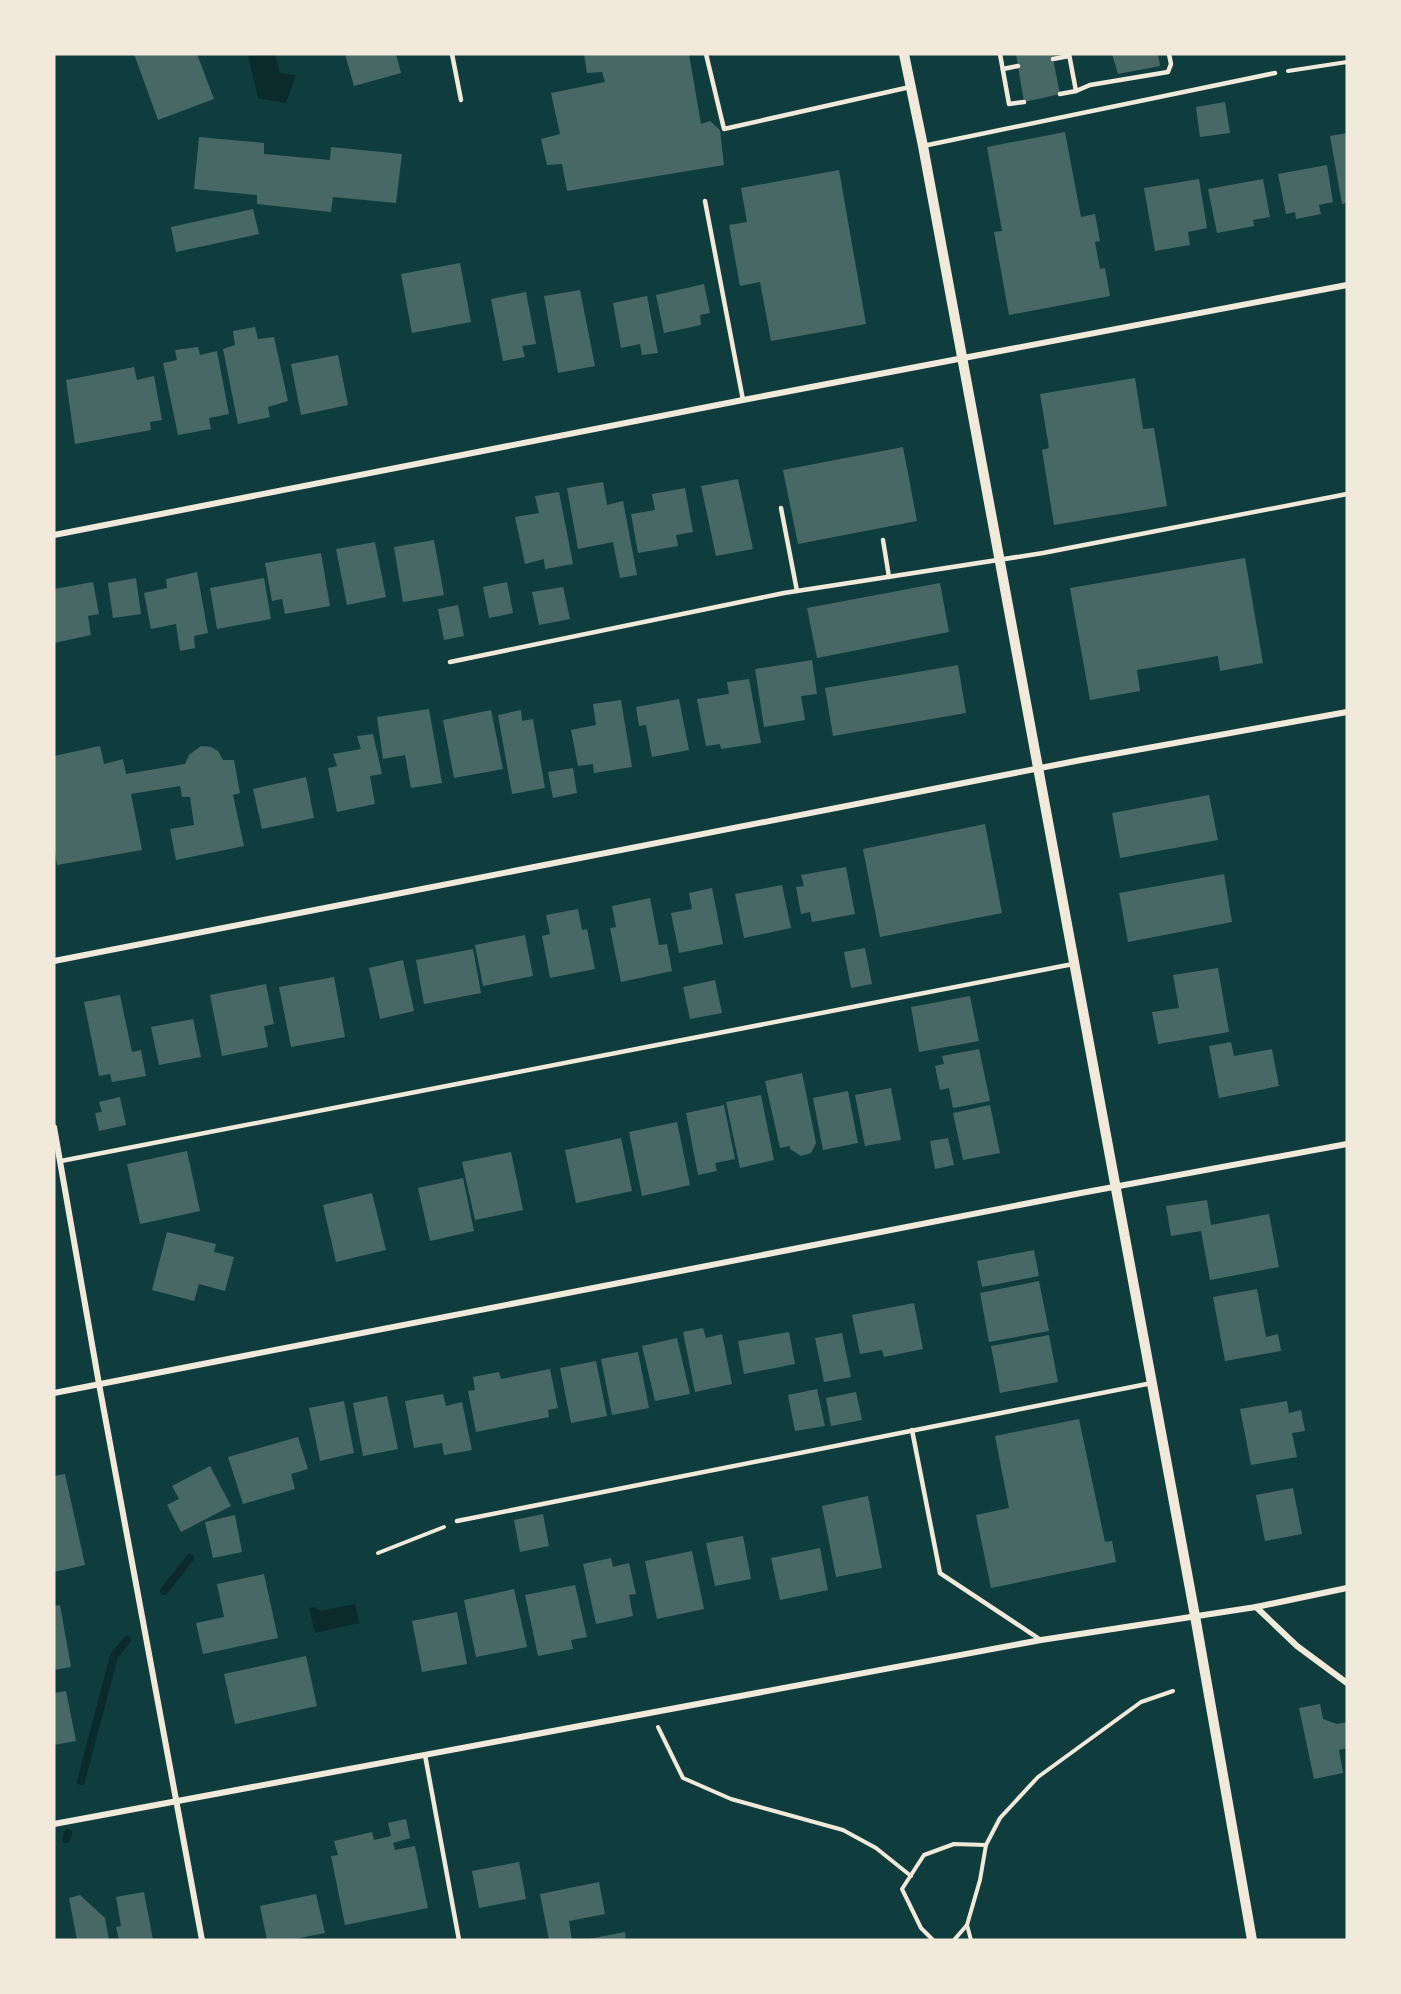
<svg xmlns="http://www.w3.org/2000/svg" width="1401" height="1994" viewBox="0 0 1401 1994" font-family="'Sofia Sans Condensed',sans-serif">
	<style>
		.water { fill: #0a2a2b }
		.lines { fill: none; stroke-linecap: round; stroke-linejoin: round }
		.stream { stroke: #0a2a2b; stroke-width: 8 }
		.building { fill: #486865 }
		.path { stroke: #f1e9da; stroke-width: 4 }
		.service { stroke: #f1e9da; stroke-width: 4.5 }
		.minor { stroke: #f1e9da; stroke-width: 6 }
		.tertiary { stroke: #f1e9da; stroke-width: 10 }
	</style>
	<rect width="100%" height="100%" fill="#0f3d3e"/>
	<g class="water">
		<polygon points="254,54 275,54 280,73 296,75 286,103 258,98 248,56"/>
		<polygon points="355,1604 359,1623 315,1633 309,1608 315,1607 320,1611"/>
	</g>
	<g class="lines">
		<g class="stream">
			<polyline points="164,1591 190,1558"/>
			<polyline points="81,1781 114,1656 127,1640"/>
			<polyline points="66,1839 68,1833"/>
		</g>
	</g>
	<g class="building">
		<polygon points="134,54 197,54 214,99 158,120"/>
		<polygon points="345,54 396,54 401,73 354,86"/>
		<polygon points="584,54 689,54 701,124 710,121 720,130 724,165 567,191 562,164 547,165 541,139 560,134 551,93 605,82 602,72 587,73"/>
		<polygon points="1016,54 1052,54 1060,94 1024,102"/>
		<polygon points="1112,54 1158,54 1160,66 1118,74"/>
		<polygon points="1225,102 1230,133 1200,137 1196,107"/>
		<polygon points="1065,132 1081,217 1095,214 1100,241 1095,242 1100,269 1105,268 1110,296 1009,315 994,232 1002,231 987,147"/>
		<polygon points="1347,133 1347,203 1342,204 1330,136"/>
		<polygon points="199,137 264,143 264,154 330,160 331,147 402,154 396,203 333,197 331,212 257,204 257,195 194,189"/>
		<polygon points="1327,165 1333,202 1319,205 1321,214 1296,219 1295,212 1286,214 1278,174"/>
		<polygon points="839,170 866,324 771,341 760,282 740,286 729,225 747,222 741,188"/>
		<polygon points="1199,179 1207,228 1188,232 1190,245 1155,251 1144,188"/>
		<polygon points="1263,179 1270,217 1253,220 1254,226 1217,233 1208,189"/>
		<polygon points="253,209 259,234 176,252 171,227"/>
		<polygon points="460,263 471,322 412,333 401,274"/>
		<polygon points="704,284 710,313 700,315 701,325 664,333 656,295"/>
		<polygon points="580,290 595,366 558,373 544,296"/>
		<polygon points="526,292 536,344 522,346 525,357 503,361 491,299"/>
		<polygon points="647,296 658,353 642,355 640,344 621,348 613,303"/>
		<polygon points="255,327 258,339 274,337 288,401 268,407 270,417 238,424 223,349 235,345 233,331"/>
		<polygon points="198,347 200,355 217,351 229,414 209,418 211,429 178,435 163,363 177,360 175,350"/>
		<polygon points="338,355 348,405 301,415 291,364"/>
		<polygon points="134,367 137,380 154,376 162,420 150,422 151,430 75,444 66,380"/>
		<polygon points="1135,378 1143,429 1154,428 1167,506 1054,525 1042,450 1049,448 1040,394"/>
		<polygon points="903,447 917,521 798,544 783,470"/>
		<polygon points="738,479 753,549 716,556 701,486"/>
		<polygon points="603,482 607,505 623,501 637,575 620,578 613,542 578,549 567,488"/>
		<polygon points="685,488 693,532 676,535 678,546 638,553 631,514 655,510 652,494"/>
		<polygon points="559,492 573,564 545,569 544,559 525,564 515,517 539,513 535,496"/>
		<polygon points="434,540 444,595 403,602 394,547"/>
		<polygon points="375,542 386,597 347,605 336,549"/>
		<polygon points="321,553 330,606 285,614 282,599 272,601 265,563"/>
		<polygon points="1245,558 1263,663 1220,671 1218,656 1137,670 1140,691 1090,700 1070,588"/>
		<polygon points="197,572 208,633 194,636 195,648 180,651 176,624 151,629 144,593 167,588 166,579"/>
		<polygon points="136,578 141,614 113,618 108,583"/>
		<polygon points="264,578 271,619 217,629 210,588"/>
		<polygon points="93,582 99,614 88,616 91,635 54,643 54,589"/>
		<polygon points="507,582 513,613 489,618 483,587"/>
		<polygon points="940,583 949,632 817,658 807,608"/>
		<polygon points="563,587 570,619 539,625 532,592"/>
		<polygon points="458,605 464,636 444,640 438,609"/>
		<polygon points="812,660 817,694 801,696 805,720 764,727 755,669"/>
		<polygon points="958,665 966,713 833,736 825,688"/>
		<polygon points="749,679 761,743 721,749 720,744 706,746 697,699 729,694 727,682"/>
		<polygon points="679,699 689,750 652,757 646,725 639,726 636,707"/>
		<polygon points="621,700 632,767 594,773 593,764 578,766 571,730 596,725 593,704"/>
		<polygon points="429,709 442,783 411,788 405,755 383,759 377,717"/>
		<polygon points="491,710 503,769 454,778 443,720"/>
		<polygon points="521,710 522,721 533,719 545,788 512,794 498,715"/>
		<polygon points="373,734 382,774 370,776 375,804 337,812 328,768 337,766 333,754 361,749 357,736"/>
		<polygon points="100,746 104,764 123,759 126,774 185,764 189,755 201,746 211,747 218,751 223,760 234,760 240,793 233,795 244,846 176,860 170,829 194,825 190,797 182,797 180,786 131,794 142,850 57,865 54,846 54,756"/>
		<polygon points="573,768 577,793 553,798 548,772"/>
		<polygon points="306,777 314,818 262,829 253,789"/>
		<polygon points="1209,795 1218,840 1120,858 1112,813"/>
		<polygon points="985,824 1002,913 880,937 863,849"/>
		<polygon points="846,867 855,914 812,922 810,912 801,914 796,887 804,886 801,875"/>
		<polygon points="1224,874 1232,922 1128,942 1119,893"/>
		<polygon points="782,885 791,928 744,938 735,894"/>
		<polygon points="712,888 723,944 679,953 671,913 692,909 689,893"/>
		<polygon points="650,898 659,945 667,944 672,971 621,982 610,928 616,927 612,906"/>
		<polygon points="578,909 582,930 587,929 595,969 550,978 542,936 550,934 546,915"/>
		<polygon points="525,935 533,976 483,986 475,945"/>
		<polygon points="865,948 872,984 851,988 844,952"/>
		<polygon points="473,949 481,993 424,1004 416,960"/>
		<polygon points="403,960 414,1011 380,1019 369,968"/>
		<polygon points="1218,968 1229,1032 1158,1044 1152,1012 1179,1008 1173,975"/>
		<polygon points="334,977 345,1037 291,1047 279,987"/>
		<polygon points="715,980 722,1013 690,1019 683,987"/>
		<polygon points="266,984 274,1024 264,1026 268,1047 222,1056 210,995"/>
		<polygon points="120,995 132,1052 141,1050 146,1076 112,1082 110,1074 99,1076 84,1002"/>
		<polygon points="970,996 979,1041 919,1052 911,1007"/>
		<polygon points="193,1019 201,1057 159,1065 151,1027"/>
		<polygon points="1231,1042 1234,1056 1272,1049 1279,1086 1219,1098 1209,1046"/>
		<polygon points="979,1049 990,1101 953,1108 949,1088 940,1090 935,1066 944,1064 942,1056"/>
		<polygon points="802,1073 816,1143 811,1153 801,1156 790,1149 790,1146 780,1148 765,1081"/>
		<polygon points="891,1088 901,1140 865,1146 855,1095"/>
		<polygon points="848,1091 858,1143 823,1150 813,1098"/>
		<polygon points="761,1095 774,1160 740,1168 726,1102"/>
		<polygon points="120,1097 126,1125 99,1131 95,1113 102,1112 99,1102"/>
		<polygon points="724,1105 735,1159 715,1163 717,1171 698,1175 686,1113"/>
		<polygon points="990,1105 1000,1153 963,1160 953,1113"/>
		<polygon points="677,1122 690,1185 642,1196 629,1132"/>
		<polygon points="621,1138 632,1191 576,1203 565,1150"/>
		<polygon points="948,1138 954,1165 935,1169 930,1141"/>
		<polygon points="187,1151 200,1211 140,1224 127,1164"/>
		<polygon points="511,1152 523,1210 475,1220 462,1162"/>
		<polygon points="463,1178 474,1231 430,1241 418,1188"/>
		<polygon points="372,1193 386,1250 336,1262 323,1205"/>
		<polygon points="1207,1200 1211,1225 1269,1214 1279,1267 1210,1280 1201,1231 1171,1236 1166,1206"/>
		<polygon points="167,1232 216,1244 214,1252 234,1257 225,1291 199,1284 194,1301 152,1290"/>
		<polygon points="1034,1250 1039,1276 982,1287 977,1261"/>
		<polygon points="1039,1281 1049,1331 989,1342 980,1293"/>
		<polygon points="1257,1289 1266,1337 1278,1334 1281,1351 1225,1361 1213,1297"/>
		<polygon points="914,1303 923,1349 884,1357 882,1350 860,1354 852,1315"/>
		<polygon points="703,1328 706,1338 722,1334 732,1384 695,1392 683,1332"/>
		<polygon points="789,1332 795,1364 744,1374 738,1341"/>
		<polygon points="842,1333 851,1377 824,1382 815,1338"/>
		<polygon points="1049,1335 1058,1382 1000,1393 991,1346"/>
		<polygon points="677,1338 690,1394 655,1401 642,1346"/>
		<polygon points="638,1352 649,1408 612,1415 601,1359"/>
		<polygon points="596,1361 607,1416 571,1423 560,1368"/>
		<polygon points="550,1369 558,1408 548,1410 549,1417 476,1432 468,1391 475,1390 473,1377 499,1372 501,1379"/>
		<polygon points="817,1389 825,1426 795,1431 788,1395"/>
		<polygon points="856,1392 862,1420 831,1426 826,1398"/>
		<polygon points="443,1394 446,1406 462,1402 472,1450 444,1455 442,1443 414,1448 405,1401"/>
		<polygon points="387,1396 398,1449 363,1456 353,1403"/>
		<polygon points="344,1401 354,1453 320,1461 309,1408"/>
		<polygon points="1287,1401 1289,1413 1301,1410 1305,1431 1292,1433 1297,1457 1251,1465 1240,1409"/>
		<polygon points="1079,1419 1105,1542 1112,1541 1116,1562 991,1588 976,1515 1009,1508 995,1436"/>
		<polygon points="298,1437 308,1469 291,1474 295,1489 243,1504 228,1457"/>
		<polygon points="210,1466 231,1506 181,1532 167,1505 179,1499 172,1486"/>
		<polygon points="65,1474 85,1565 54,1572 54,1476"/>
		<polygon points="1293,1488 1302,1534 1265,1541 1256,1495"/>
		<polygon points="868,1496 882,1568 836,1577 822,1506"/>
		<polygon points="543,1514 549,1546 520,1552 514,1520"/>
		<polygon points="235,1515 242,1552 213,1558 205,1522"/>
		<polygon points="743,1536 751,1579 715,1586 706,1543"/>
		<polygon points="820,1548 828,1590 780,1600 771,1558"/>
		<polygon points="692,1551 704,1609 657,1619 645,1561"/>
		<polygon points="611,1558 613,1567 629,1563 636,1594 629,1595 633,1616 596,1624 583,1564"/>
		<polygon points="264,1574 278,1638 203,1654 196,1623 224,1617 217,1584"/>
		<polygon points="575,1585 587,1637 571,1640 573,1649 538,1656 525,1595"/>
		<polygon points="514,1589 527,1647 476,1657 464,1600"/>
		<polygon points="60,1605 71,1667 54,1670 54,1606"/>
		<polygon points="457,1612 467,1664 422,1672 412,1621"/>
		<polygon points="306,1656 317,1706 235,1724 224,1674"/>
		<polygon points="66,1691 76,1741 54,1745 54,1693"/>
		<polygon points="1320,1704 1323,1719 1337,1724 1347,1722 1347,1748 1339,1750 1343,1773 1314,1779 1299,1708"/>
		<polygon points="406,1819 410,1838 393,1843 395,1850 415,1846 428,1908 345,1925 331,1856 338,1855 334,1841 372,1832 374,1840 391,1836 388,1823"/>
		<polygon points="519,1862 526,1899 479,1908 472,1871"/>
		<polygon points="599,1882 605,1914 569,1921 572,1940 549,1940 540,1894"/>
		<polygon points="144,1892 153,1940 119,1940 116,1927 121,1926 116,1897"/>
		<polygon points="316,1894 325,1933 290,1940 267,1940 260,1906"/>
		<polygon points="80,1895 105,1918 109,1940 77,1940 69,1898"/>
		<polygon points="625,1932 626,1940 589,1940 589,1939"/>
	</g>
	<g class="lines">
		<g class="path">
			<polyline points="1288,71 1347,62"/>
			<polyline points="378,1553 444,1527"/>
			<polyline points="658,1727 683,1778 731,1799 843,1830 876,1848 911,1876"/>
			<polyline points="933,1940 921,1928 902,1889 924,1855 954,1844 986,1845 1000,1818 1038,1777 1141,1702 1173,1691"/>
			<polyline points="954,1940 967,1925"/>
			<polyline points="971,1940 967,1925 980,1880 986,1845"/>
		</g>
		<g class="service">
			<polyline points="452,54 461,100"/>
			<polyline points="706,54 724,129 910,87"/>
			<polyline points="1000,54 1009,104 1024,102"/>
			<polyline points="1069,54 1076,91"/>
			<polyline points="1053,59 1069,56"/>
			<polyline points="1003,69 1018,66"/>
			<polyline points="1060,94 1076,91 1090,85 1168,72 1171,64 1169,54"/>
			<polyline points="923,146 1275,73"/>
			<polyline points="705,201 743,400"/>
			<polyline points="781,508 797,591"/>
			<polyline points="883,540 889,577"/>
			<polyline points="450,662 784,593 1043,553 1347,494"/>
			<polyline points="61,1161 1073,964"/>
			<polyline points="912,1430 940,1573 1041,1640"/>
			<polyline points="457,1521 1152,1383"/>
			<polyline points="425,1755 459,1940"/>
		</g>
		<g class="minor">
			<polyline points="54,535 743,400 1347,285"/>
			<polyline points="54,961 1081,760 1347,712"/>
			<polyline points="54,1127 99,1384 202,1940"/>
			<polyline points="54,1393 1081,1193 1347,1144"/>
			<polyline points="1256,1607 1297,1646 1347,1683"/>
			<polyline points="54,1824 1041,1640 1256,1607 1347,1588"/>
		</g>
		<polyline class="tertiary" points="904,54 923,146 1195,1616 1252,1940"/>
	</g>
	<rect width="1401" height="1994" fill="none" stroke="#f1e9da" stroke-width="111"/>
</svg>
